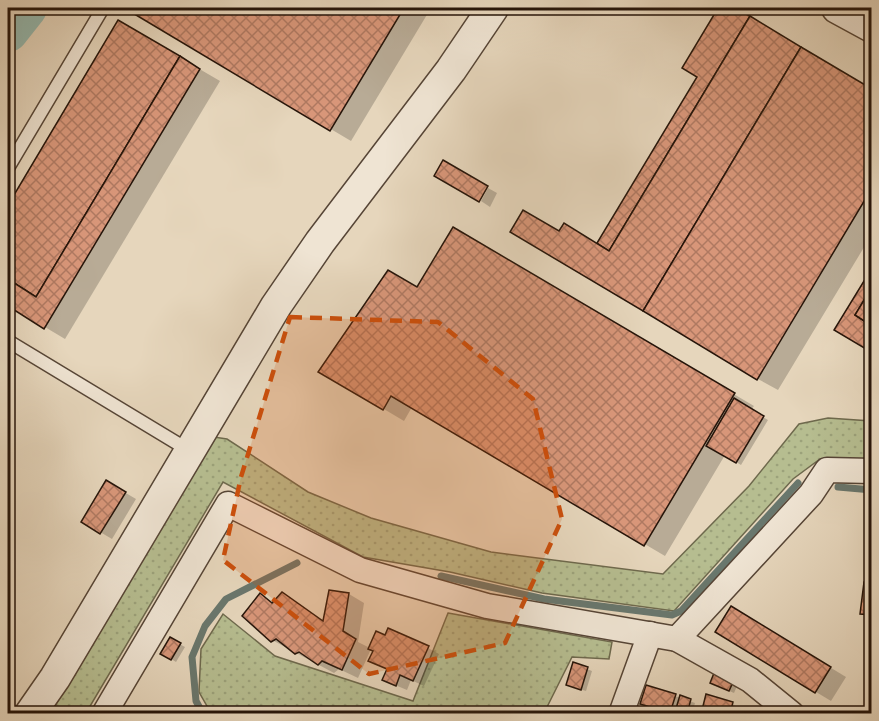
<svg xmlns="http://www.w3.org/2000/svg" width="879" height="721" viewBox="0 0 879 721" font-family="'Gentium Book Plus',serif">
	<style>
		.grass { fill: url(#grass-dots); stroke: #6e694d; stroke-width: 1.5 }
		.shadow { fill: #0003 }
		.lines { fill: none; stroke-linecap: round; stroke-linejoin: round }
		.stream { stroke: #69776d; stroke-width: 7 }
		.river { stroke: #96b9af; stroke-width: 40 }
		.building { fill: url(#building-cross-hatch); stroke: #26150a; stroke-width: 1.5 }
		.service-casing { stroke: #564536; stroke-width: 15 }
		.minor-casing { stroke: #564536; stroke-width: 27 }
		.tertiary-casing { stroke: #564536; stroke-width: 33 }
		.service { stroke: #efe4d3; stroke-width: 12 }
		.minor { stroke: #efe4d3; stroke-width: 24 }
		.tertiary { stroke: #efe4d3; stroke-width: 30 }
		.marked { fill: #cb4f0c; fill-opacity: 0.2; stroke: #cb4f0c; stroke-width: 4.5; stroke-dasharray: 12 8; stroke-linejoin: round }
	</style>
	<defs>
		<pattern id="grass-dots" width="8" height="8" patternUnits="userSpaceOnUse" patternTransform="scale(1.5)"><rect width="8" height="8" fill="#b6bd90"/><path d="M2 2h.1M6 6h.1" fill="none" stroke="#9ca27b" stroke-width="1.8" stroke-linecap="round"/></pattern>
		<pattern id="building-cross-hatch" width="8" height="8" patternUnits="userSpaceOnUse" patternTransform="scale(1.5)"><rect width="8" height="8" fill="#d89679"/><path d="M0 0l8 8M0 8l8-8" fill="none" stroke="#af7961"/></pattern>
	</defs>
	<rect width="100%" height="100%" fill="#e6d6bc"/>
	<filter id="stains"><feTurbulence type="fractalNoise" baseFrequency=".00333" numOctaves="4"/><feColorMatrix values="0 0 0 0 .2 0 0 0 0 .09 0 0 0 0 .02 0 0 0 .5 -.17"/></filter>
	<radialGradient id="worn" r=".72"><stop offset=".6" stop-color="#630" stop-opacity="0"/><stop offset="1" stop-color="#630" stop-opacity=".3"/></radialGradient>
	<g class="grass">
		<polygon points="828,418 871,421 871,463 820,459 793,479 674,611 542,593 450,572 363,557 223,482 86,713 50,714 214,437 227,439 308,492 371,518 491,552 663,574 749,486 799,424"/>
		<polygon points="448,613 612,642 609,659 572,657 544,713 211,713 199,692 201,649 223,614 275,656 413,701"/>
	</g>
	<g class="shadow">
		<polygon points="128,8 431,8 351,141 128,9"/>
		<polygon points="719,8 733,8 872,91 872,234 778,390 758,379 559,233 598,245 699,77 684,68"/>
		<polygon points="119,22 220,81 65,339 8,305 8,207"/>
		<polygon points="488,188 497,193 490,207 481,201"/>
		<polygon points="454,229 754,406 751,410 768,420 741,465 725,455 665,556 412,407 404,421 320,371 418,289"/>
		<polygon points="872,271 872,351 836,329"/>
		<polygon points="107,482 136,499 112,539 83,522"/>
		<polygon points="283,594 325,622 349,594 364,603 358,642 370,648 428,648 439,654 424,686 411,680 407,690 395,685 388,670 370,661 375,651 371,649 358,678 339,669 334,673 272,640 261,595 274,603"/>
		<polygon points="747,617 846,677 831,701 717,632"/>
		<polygon points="170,639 185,647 176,662 162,653"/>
		<polygon points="574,664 592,671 586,691 573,687"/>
		<polygon points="714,675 737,686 734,693 716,685"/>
		<polygon points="675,696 695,703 692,714 666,714 642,703"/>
		<polygon points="732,704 743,710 742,714 702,714"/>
	</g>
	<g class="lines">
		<g class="stream">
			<polyline points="838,487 872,490"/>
			<polyline points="441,576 544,599 672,615 681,611 798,483"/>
			<polyline points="203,714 196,701 192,657 205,626 226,599 297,563"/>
		</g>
		<polyline class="river" points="8,32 27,8"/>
	</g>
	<g class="building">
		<polygon points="127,8 404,8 330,131 126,9"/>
		<polygon points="718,8 735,8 750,16 609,251 597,243 697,77 682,68"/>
		<polygon points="750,16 801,47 643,311 510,232 523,210 559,231 564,223 609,251"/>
		<polygon points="118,20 180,56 36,297 8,279 8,205"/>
		<polygon points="801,47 872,89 872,188 757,380 643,311"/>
		<polygon points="180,56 200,69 44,329 8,306 8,279 36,297"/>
		<polygon points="443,160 488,186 479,202 434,176"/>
		<polygon points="453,227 735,393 644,546 391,396 383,410 318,372 388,270 417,287"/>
		<polygon points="872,268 872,287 855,315 872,326 872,340 866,349 834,330"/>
		<polygon points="872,287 872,326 855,315"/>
		<polygon points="734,398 764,416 736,463 706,446"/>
		<polygon points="106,480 126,492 100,534 81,522"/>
		<polygon points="864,582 872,583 872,615 860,614"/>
		<polygon points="329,590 349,593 343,631 356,639 342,670 322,661 318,665 299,652 295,654 276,639 271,642 242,616 260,593 272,603 282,592 323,621"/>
		<polygon points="731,606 831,667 815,693 715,632"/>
		<polygon points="388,628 429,646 413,681 400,675 396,686 382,680 387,669 368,661 373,651 368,649 376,631 385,635"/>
		<polygon points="170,637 181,643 171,660 160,654"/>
		<polygon points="573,662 588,667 581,690 566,685"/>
		<polygon points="714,673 733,682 729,691 710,683"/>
		<polygon points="646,685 676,694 670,713 640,704"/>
		<polygon points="706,694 733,702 730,714 701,714"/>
		<polygon points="680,695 691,699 687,714 675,712"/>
	</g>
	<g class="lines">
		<defs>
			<g id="service">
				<polyline points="8,168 103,8"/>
				<polyline points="8,341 190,451"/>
			</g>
			<g id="minor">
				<polyline points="677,639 811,494 827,470 872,471"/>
				<polyline points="104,714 228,504 360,570 487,606 677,639 750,680 792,714"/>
				<polyline points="621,714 650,634"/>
			</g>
			<g id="tertiary">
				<polyline points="837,8 872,27"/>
				<polyline points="30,714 55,678 276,306 320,242 451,70 493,8"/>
			</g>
		</defs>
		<use href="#service" class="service-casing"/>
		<use href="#minor" class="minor-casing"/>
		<use href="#tertiary" class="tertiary-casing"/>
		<use href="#service" class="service"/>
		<use href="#minor" class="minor"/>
		<use href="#tertiary" class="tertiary"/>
	</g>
	<path class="marked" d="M290 317 438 322 533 399 562 519 505 643 369 674 223 560 241 477Z"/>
	<rect width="879" height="721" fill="none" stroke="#e6d6bc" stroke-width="30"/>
	<rect x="9" y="9" width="861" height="703" fill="none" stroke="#26150a" stroke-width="3"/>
	<rect x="15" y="15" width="849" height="691" fill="none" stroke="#26150a" stroke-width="1.5"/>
	<rect width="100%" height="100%" filter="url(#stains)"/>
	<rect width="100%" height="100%" fill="url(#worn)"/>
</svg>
